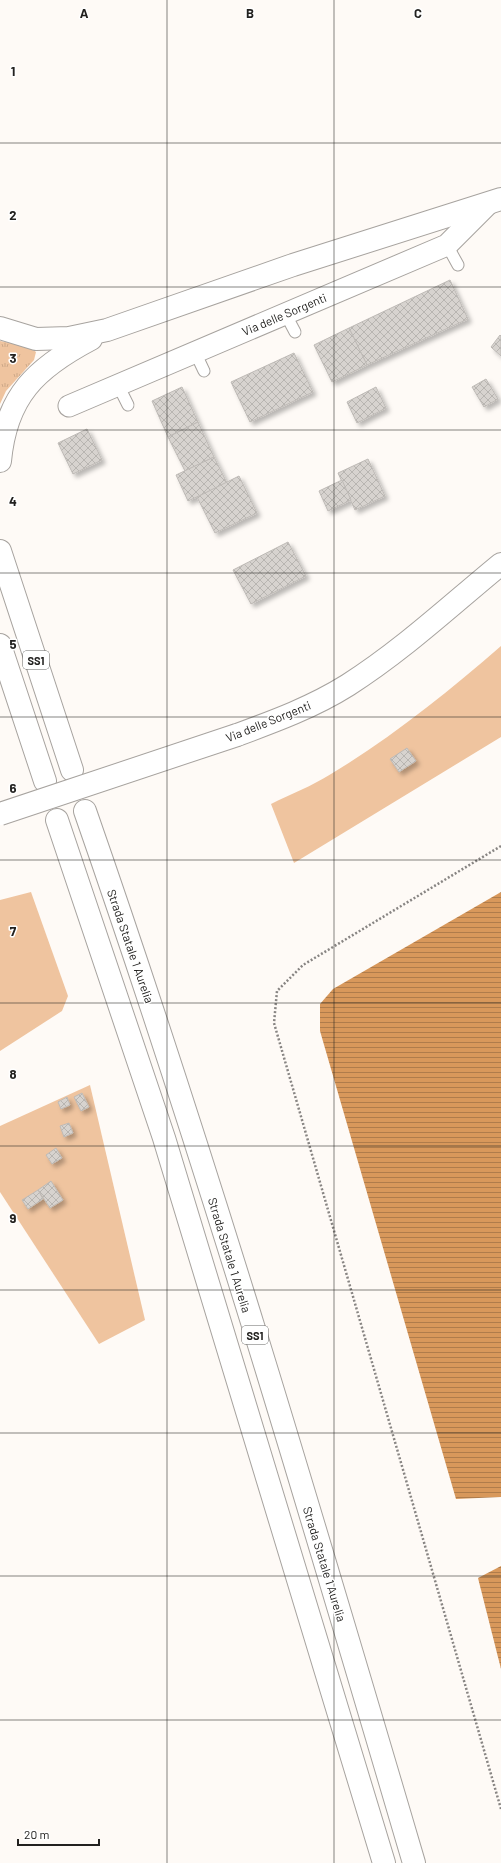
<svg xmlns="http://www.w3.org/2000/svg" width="501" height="1863" viewBox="0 0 501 1863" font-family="Barlow,sans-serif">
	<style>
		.grass { fill: url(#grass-tufts) }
		.green { fill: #efc49f }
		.water { fill: url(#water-rules) }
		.building { fill: url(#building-cross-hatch); stroke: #bebab6; filter: url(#shadow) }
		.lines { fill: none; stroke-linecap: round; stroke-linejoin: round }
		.service-casing { stroke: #a7a39f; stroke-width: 13 }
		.minor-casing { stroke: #a7a39f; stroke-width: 23 }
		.secondary-casing { stroke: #a7a39f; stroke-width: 24 }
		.trunk-casing { stroke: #a7a39f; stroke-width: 24 }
		.path { stroke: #888583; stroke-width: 2.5; stroke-dasharray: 2 2; stroke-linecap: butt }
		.service { stroke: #fff; stroke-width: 11 }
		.minor { stroke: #fff; stroke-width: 21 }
		.secondary { stroke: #fff; stroke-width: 22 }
		.trunk { stroke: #fff; stroke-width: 22 }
		.secondary-bridge-casing { stroke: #a7a39f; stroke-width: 24; stroke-linecap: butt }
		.secondary-bridge { stroke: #fff; stroke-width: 22 }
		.grid { fill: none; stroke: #22211f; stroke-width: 1; stroke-opacity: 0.55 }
		.labels { text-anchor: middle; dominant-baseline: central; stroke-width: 3; stroke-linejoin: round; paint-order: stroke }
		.shield { fill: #fff; stroke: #646462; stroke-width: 1 }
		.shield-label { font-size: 11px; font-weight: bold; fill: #22211f }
		.street-label { font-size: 12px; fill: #22211f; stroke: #fff }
		.grid-label { font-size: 13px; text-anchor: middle; font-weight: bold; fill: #22211f; stroke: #fff; stroke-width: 3; stroke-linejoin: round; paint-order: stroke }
	</style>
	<defs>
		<pattern id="grass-tufts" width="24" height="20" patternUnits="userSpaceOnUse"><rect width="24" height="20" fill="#efc49f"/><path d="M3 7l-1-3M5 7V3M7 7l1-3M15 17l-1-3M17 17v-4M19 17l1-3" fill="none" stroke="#cda888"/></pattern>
		<pattern id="water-rules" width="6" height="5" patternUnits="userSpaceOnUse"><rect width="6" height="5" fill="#d8985b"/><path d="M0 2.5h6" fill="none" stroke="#af7c4b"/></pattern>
		<pattern id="building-cross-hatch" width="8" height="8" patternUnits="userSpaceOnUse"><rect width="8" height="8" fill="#d7d3cf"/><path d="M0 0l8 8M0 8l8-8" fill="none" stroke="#b8b5b1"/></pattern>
		<filter id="shadow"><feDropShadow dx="3.5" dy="3.5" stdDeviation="2" flood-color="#0004"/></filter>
	</defs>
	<rect width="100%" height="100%" fill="#fefaf6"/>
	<polygon class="grass" points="0,341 28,346 36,352 34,360 6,391 0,404"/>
	<g class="green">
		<path d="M501 646V737L294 863 271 804C291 794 312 786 331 774 391 738 448 692 501 646Z"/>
		<polygon points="31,892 68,996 62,1011 0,1051 0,900"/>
		<polygon points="90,1085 145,1320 99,1344 0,1192 0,1126"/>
	</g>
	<g class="water">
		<polygon points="501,892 501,1497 456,1499 320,1031 320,1004 333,989"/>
		<polygon points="501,1566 501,1669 478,1578"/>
	</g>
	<g class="building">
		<polygon points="450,280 468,319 367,365 349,328"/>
		<polygon points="349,328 367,365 332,382 314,345"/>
		<polygon points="500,335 501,336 501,356 491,347"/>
		<polygon points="294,353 313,392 250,422 231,382"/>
		<polygon points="486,379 498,399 484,407 472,387"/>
		<polygon points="182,387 198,422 168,437 152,401"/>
		<polygon points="376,387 386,408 357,423 347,402"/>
		<polygon points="198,422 214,457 185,471 168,437"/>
		<polygon points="87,429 102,460 73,474 58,443"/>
		<polygon points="214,457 227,483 188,501 176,475"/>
		<polygon points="368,459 385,496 355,510 338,473"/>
		<polygon points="239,476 257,513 215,533 197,497"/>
		<polygon points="342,480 351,500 328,511 319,491"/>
		<polygon points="288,542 306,576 251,604 233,570"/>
		<polygon points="407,748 416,761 399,772 390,759"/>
		<polygon points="82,1093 89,1107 81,1111 74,1097"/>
		<polygon points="67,1097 70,1105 61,1109 58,1102"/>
		<polygon points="69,1123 73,1133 64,1137 60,1126"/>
		<polygon points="56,1148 62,1158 52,1164 46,1155"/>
		<polygon points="51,1181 63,1200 50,1208 38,1190"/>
		<polygon points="38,1190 43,1199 28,1209 22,1200"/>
	</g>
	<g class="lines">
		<defs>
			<g id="service">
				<polyline points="447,245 458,265"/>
				<polyline points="285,313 295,332"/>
				<polyline points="195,352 204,371"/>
				<polyline points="118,385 128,405"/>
			</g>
			<polyline id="minor" points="69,406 447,245 488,204"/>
			<path id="secondary" d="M237 735C275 721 313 707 348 685 403 650 451 605 501 564"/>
			<g id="trunk">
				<polyline points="0,328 36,339 69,338 107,330 293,265 501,199"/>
				<path d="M0 461C6 396 36 368 91 339"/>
				<polyline points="0,551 72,770"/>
				<polyline points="0,645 45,781"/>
				<path d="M85 811C206 1158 310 1510 414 1863"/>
				<polyline points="57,820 164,1138 384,1863"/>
			</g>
		</defs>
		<use href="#service" class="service-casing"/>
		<use href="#minor" class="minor-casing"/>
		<use href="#secondary" class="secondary-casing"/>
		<use href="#trunk" class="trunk-casing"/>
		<polyline class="path" points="501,846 303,965 277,991 274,1023 501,1809"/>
		<use href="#service" class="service"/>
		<use href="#minor" class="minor"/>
		<use href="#secondary" class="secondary"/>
		<use href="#trunk" class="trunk"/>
		<defs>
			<polyline id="secondary-bridge" points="0,814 237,735"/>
		</defs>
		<use href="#secondary-bridge" class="secondary-bridge-casing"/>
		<use href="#secondary-bridge" class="secondary-bridge"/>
	</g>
	<path class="grid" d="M167 0V1863M334 0V1863M0 143H501M0 287H501M0 430H501M0 573H501M0 717H501M0 860H501M0 1003H501M0 1146H501M0 1290H501M0 1433H501M0 1576H501M0 1720H501"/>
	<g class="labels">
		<g class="shield">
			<rect x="23" y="651" width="26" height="18" rx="3"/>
			<rect x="242" y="1326" width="26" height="18" rx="3"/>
		</g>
		<g class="shield-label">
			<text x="36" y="660">SS1</text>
			<text x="255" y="1335">SS1</text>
		</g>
		<g class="street-label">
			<text transform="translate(284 314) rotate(-23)">Via delle Sorgenti</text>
			<text transform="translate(268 721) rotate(-22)">Via delle Sorgenti</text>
			<text transform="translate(131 946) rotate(71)">Strada Statale 1 Aurelia</text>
			<text transform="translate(230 1255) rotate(73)">Strada Statale 1 Aurelia</text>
			<text transform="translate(325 1564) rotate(73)">Strada Statale 1 Aurelia</text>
		</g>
	</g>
	<g class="grid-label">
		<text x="84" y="18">A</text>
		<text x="250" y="18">B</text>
		<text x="418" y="18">C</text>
		<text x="13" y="76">1</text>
		<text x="13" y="220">2</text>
		<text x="13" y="363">3</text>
		<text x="13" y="506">4</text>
		<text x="13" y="649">5</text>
		<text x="13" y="793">6</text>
		<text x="13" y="936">7</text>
		<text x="13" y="1079">8</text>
		<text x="13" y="1223">9</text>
	</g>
	<path d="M18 1839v6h81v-6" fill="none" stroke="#22211f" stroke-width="2"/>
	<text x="24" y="1839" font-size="12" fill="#22211f" stroke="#ffffff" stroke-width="3" paint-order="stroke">20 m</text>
</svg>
